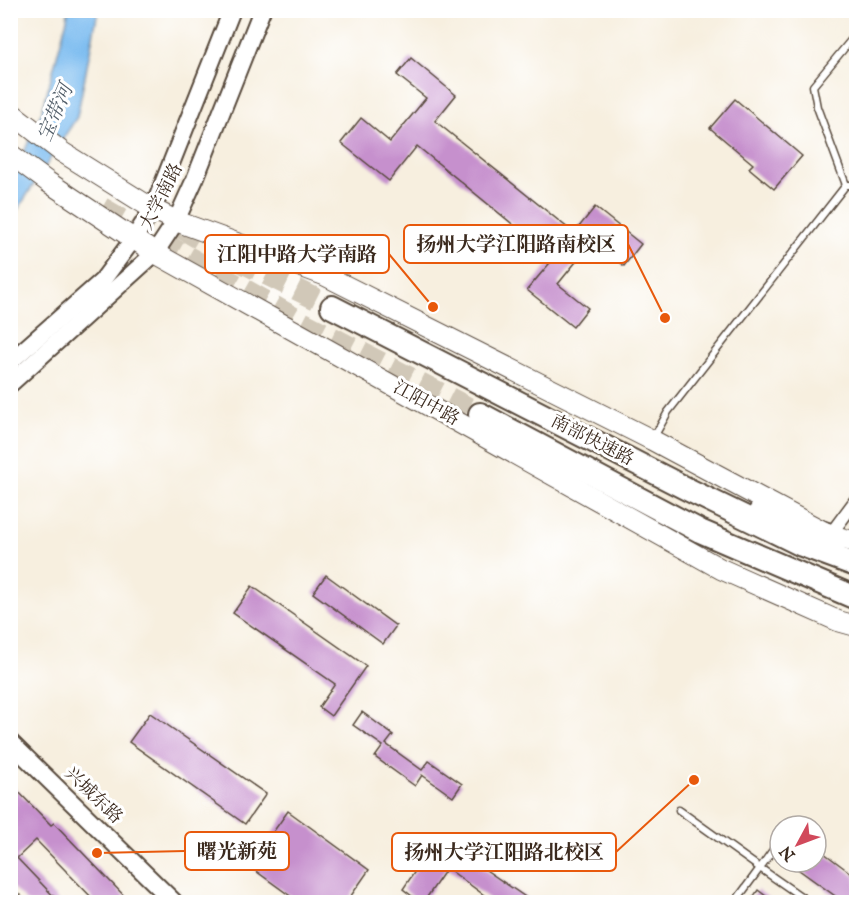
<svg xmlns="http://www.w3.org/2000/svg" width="867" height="913" viewBox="0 0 867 913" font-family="'IM FELL English','Noto Serif SC',serif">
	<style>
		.water { fill: #7bbcf0; stroke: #5b7387; stroke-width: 1.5 }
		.building { fill: #c690cd }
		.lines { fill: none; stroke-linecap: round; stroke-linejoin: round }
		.highway-tunnel { stroke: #d1c8b8; stroke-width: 22; stroke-dasharray: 22 11; stroke-linecap: butt }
		.lane-casing { stroke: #57483b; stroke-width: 9 }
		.street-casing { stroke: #57483b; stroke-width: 15 }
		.secondary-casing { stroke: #57483b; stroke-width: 20 }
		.primary-casing { stroke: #57483b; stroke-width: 22 }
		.highway-casing { stroke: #57483b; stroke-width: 26 }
		.lane { stroke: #fff; stroke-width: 6 }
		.street { stroke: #fff; stroke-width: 12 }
		.secondary { stroke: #fff; stroke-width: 16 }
		.primary { stroke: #fff; stroke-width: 20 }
		.highway { stroke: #fff; stroke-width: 22 }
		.labels { text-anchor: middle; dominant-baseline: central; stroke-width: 6; stroke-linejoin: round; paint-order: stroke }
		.street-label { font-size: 18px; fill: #3b2a1e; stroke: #fff }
		.water-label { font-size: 20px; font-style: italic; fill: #515d68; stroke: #fff }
		.leader { fill: none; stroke: #e8590c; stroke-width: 2 }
		.callout-dot { fill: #e8590c; stroke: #fff; stroke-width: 2 }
		.callout { fill: #fff; stroke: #e8590c; stroke-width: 2 }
		.callout-label { font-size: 20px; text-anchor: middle; font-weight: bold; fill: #3b2a1e }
	</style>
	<rect width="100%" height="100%" fill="#fff"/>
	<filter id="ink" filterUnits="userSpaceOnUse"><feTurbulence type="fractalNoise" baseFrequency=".0167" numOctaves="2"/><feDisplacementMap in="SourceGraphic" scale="12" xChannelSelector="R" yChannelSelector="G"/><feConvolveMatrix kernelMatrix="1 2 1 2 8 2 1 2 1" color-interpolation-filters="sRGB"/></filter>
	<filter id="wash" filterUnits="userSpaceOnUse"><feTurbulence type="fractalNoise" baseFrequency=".008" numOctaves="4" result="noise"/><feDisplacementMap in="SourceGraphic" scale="24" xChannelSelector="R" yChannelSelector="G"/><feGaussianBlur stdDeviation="1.35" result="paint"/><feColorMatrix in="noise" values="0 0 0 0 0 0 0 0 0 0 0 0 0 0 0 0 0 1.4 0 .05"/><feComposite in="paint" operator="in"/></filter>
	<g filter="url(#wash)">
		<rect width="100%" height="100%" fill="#f7efdf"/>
		<polygon class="water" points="68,11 98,11 77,117 20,206 11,218 11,182 42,111 67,19"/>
		<g id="blocks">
			<g class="building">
				<polygon points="411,58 456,95 435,121 574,233 595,207 641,244 624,266 593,241 558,284 588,308 573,327 527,290 554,258 417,146 389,181 341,143 361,118 390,142 426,98 397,75"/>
				<polygon points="735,99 802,156 774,189 749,168 753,164 710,128"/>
				<polygon points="326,575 396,626 383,644 313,593"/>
				<polygon points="252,586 366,666 331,716 319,707 335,684 233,613"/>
				<polygon points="362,712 393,735 386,744 422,770 429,761 462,784 453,797 422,775 415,786 375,757 383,746 353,725"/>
				<polygon points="150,713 266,794 245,824 129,742"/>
				<polygon points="10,783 51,825 54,823 131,903 97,903 36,840 17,858 60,903 28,903 10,885"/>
				<polygon points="288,811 369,870 346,903 300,903 249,866"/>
				<polygon points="438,837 534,903 495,903 447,868 423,903 421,903 403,889"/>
				<polygon points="816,847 856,877 856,903 845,903 788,862 816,862"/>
				<polygon points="758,890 775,903 749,903"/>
			</g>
		</g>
	</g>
	<g filter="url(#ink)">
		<use href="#blocks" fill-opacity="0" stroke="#57483b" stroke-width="1.5"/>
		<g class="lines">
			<g class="highway-tunnel">
				<polyline points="102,208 296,319 480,414"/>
				<polyline points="180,227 222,252 332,307"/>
			</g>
			<defs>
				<g id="lane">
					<polyline points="846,185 817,107 813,86 856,34"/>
					<polyline points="846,185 856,185"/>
					<polyline points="654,437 668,412 846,185"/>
					<polyline points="679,810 760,868 780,840"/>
					<polyline points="735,902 760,868 809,902"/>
				</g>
				<polyline id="street" points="830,535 856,500"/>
				<g id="secondary">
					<polyline points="10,362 102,281 134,238 153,209 232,10"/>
					<polyline points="10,384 155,253 176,221 195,179 262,10"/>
					<polyline points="10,742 174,902"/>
				</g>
				<g id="primary">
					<polyline points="10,112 62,152 153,209 176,221 324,275 652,440 830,535 856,542"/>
					<polyline points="10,154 48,182 155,253 721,569 838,621 856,626"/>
				</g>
				<g id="highway">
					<polyline points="332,307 691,491 802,545 856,565"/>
					<polyline points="480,414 700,531 856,598"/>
					<polyline points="760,512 830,535"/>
				</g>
			</defs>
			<use href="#lane" class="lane-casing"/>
			<use href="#street" class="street-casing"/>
			<use href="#secondary" class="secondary-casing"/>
			<use href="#primary" class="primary-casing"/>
			<use href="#highway" class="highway-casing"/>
			<use href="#lane" class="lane"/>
			<use href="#street" class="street"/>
			<use href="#secondary" class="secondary"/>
			<use href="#primary" class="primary"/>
			<use href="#highway" class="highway"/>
		</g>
	</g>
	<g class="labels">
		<g class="street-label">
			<text transform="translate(162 197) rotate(-63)">大学南路</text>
			<text transform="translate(426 404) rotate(29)">江阳中路</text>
			<text transform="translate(592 441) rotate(27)">南部快速路</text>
			<text transform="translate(93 796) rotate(44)">兴城东路</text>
		</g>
		<g class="water-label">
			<text transform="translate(56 113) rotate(-67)">宝带河</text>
		</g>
	</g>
	<path class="leader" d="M665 318L628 244M433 307L389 254M97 853L185 851M694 780L616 852"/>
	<g class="callout-dot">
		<circle cx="665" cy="318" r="6"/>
		<circle cx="433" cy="307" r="6"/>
		<circle cx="97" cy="853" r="6"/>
		<circle cx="694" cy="780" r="6"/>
	</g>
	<g class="callout">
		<rect x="404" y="225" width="224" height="38" rx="6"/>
		<rect x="205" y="235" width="184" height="38" rx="6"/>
		<rect x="185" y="832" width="104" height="38" rx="6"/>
		<rect x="392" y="833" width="224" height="38" rx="6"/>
	</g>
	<g class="callout-label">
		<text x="516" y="251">扬州大学江阳路南校区</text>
		<text x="297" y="261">江阳中路大学南路</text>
		<text x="237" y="858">曙光新苑</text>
		<text x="504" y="859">扬州大学江阳路北校区</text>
	</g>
	<rect width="867" height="913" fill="none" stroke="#fff" stroke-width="36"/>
	<g transform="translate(798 844) rotate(229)"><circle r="28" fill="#ffffff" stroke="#b1aaa5" stroke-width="1.5"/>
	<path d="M0-4.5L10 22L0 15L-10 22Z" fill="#d1495b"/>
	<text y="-9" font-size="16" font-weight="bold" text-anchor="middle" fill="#3b2a1e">N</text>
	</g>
</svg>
